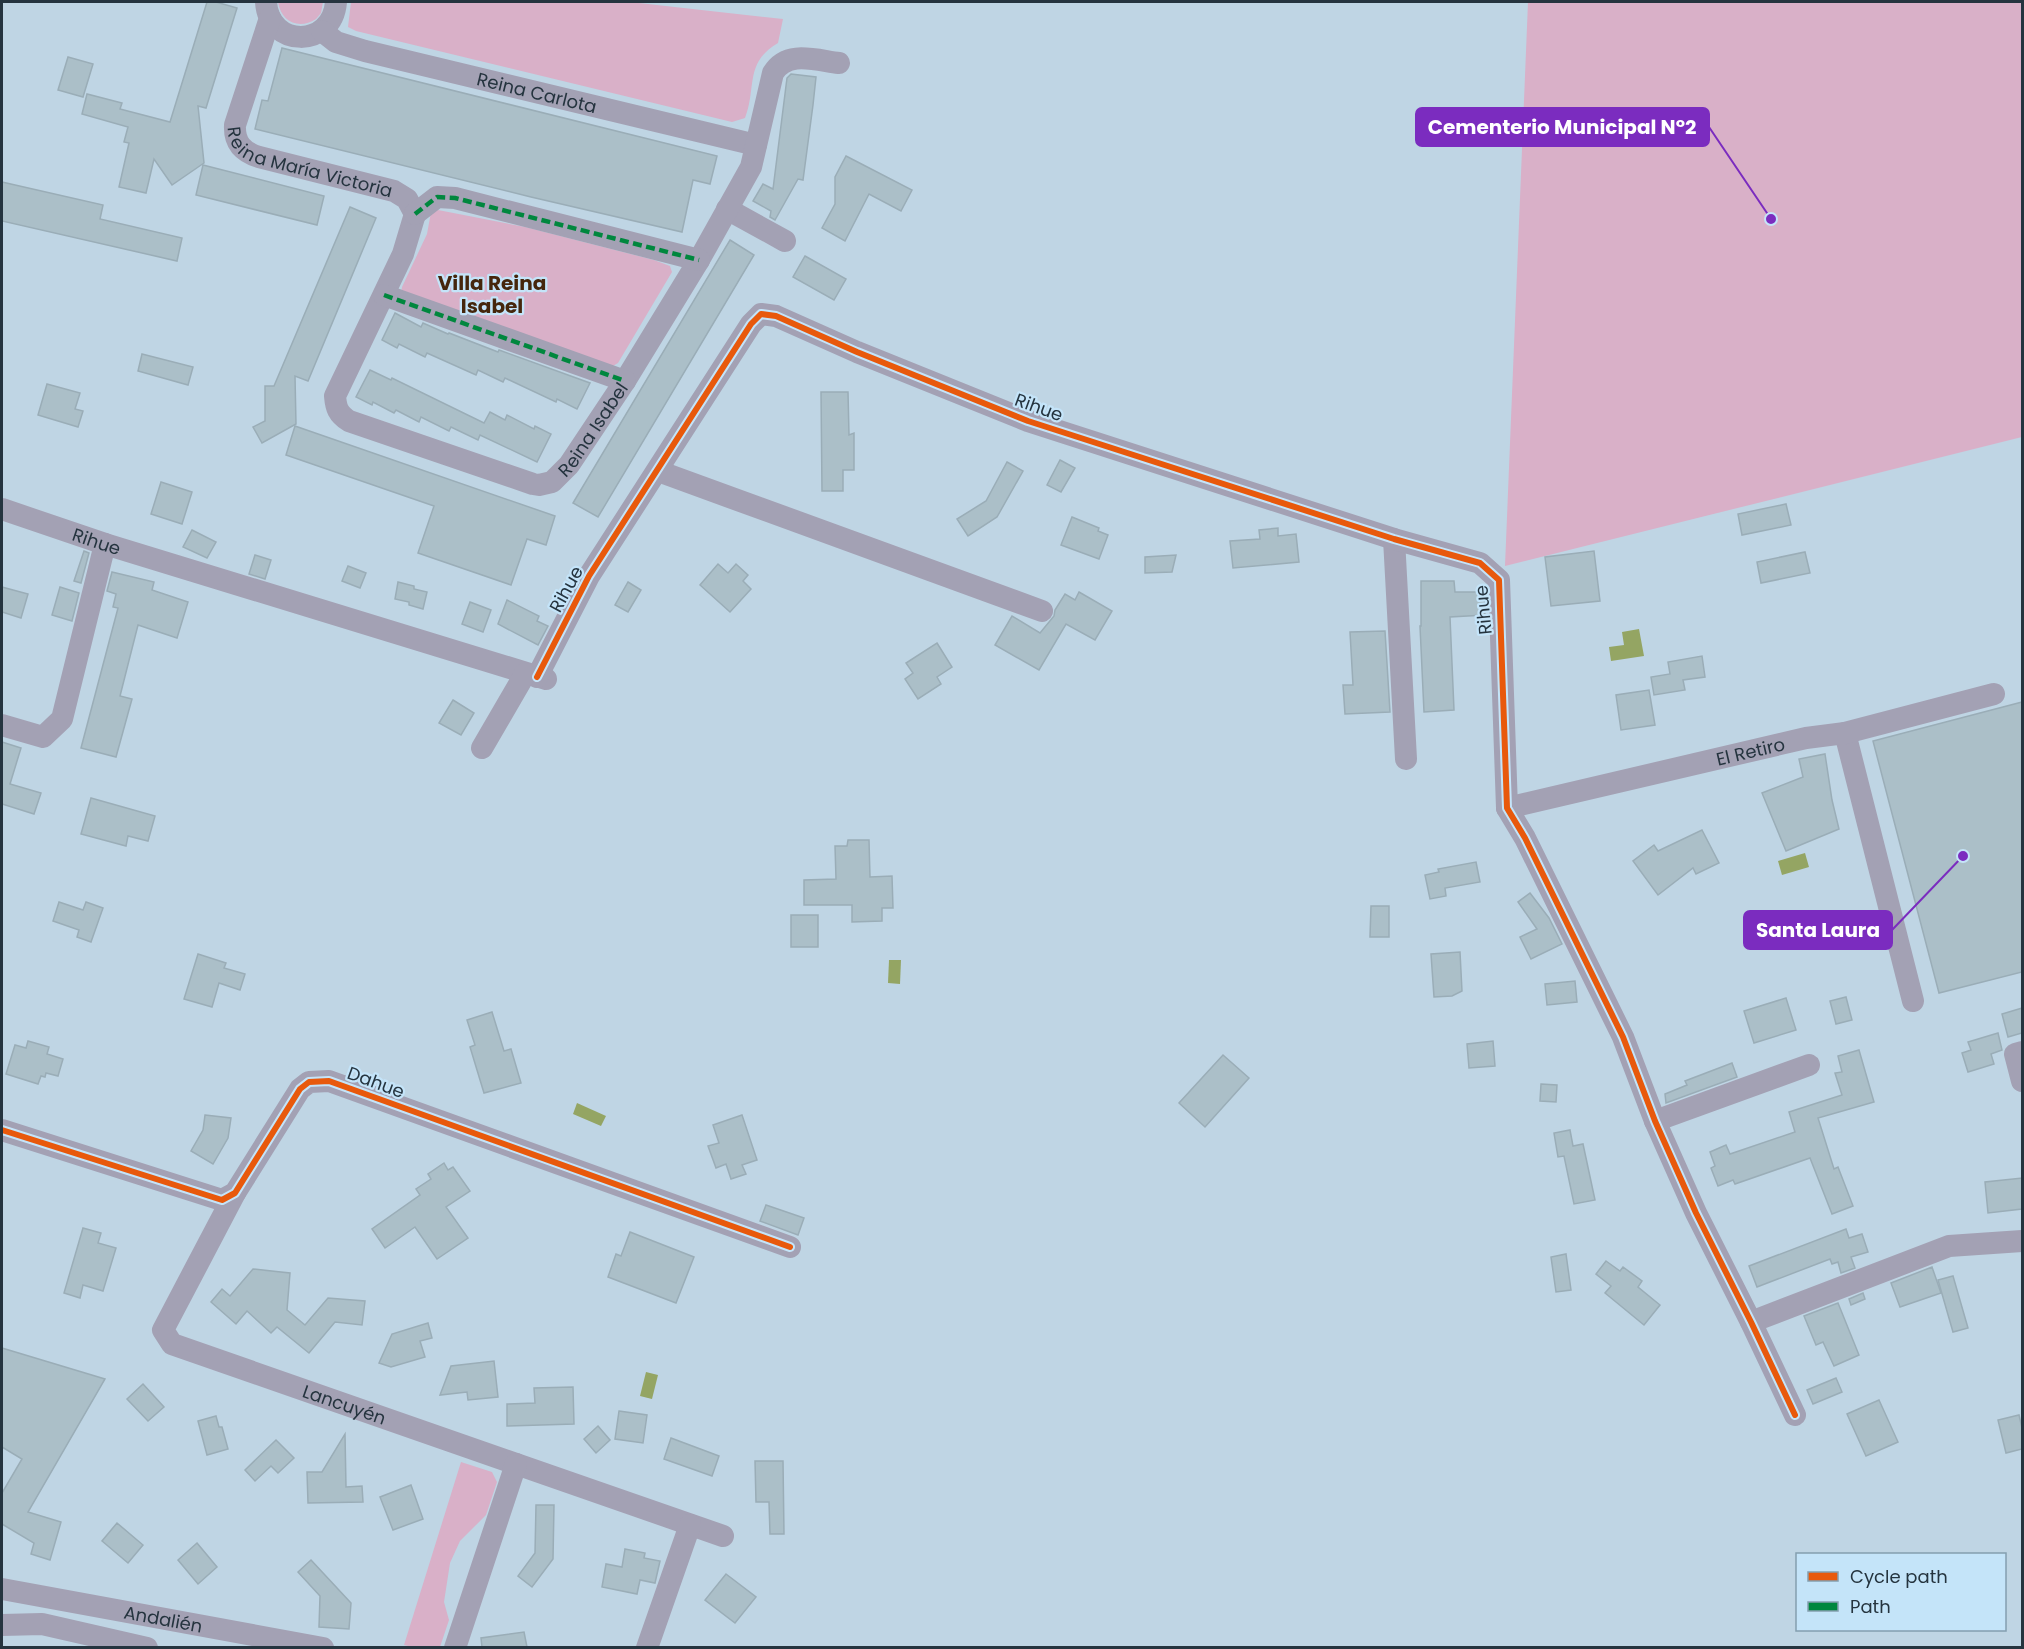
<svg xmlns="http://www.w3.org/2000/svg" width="2024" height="1649" viewBox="0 0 2024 1649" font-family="Poppins,sans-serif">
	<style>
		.green { fill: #d9b0c8 }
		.water { fill: #94a563 }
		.building { fill: #abbfc8; stroke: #9aadb7; stroke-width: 1.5 }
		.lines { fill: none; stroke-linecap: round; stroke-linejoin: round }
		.minor { stroke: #a3a1b4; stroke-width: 22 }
		.quiet { stroke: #00873e; stroke-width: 4.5; stroke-dasharray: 9 4.5; stroke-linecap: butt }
		.cycleway-casing { stroke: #c4e4f9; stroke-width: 10 }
		.cycleway { stroke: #e8590c; stroke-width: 6 }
		.labels { text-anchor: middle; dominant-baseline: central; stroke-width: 4.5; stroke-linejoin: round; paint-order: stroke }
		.street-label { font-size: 18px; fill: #25343f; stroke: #c4e4f9 }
		.neighbourhood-label { font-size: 20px; font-weight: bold; fill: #45260c; stroke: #c4e4f9 }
		.leader { fill: none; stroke: #7b2cbf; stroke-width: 2 }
		.callout-dot { fill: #7b2cbf; stroke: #c4e4f9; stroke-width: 2 }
		.callout { fill: #7b2cbf; stroke: #7b2cbf; stroke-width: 2 }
		.callout-label { font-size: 20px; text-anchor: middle; font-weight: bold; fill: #fff }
	</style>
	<rect width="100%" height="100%" fill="#bfd5e4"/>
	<g class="green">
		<path d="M278 2H323L321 13 316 19C299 30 281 22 278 2Z"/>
		<path d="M351 2H630L783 19 778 43C744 63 757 87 745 118L732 122 356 31 348 27Z"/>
		<polygon points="1528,2 2022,2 2022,437 1505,566"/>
		<polygon points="438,210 525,227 654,260 670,266 672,272 618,363 613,366 401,294 402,287 427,234 431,212"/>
		<polygon points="461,1462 492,1472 497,1482 486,1515 460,1541 450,1563 444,1602 449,1620 440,1647 412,1647 404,1645"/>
	</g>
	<g class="water">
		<polygon points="1639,629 1644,656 1611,661 1609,647 1624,645 1622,632"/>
		<polygon points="1805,853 1809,867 1782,875 1778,861"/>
		<polygon points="889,960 901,960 900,984 888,983"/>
		<polygon points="577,1103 606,1116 601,1126 573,1114"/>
		<polygon points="646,1372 658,1375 652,1399 640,1396"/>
	</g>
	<g class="building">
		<polygon points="207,2 216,2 237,8 206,108 198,106 204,163 172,185 154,159 146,193 119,187 129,143 124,142 128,127 82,114 87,94 122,103 120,109 170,122"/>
		<polygon points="282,48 717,156 710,184 693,180 682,232 531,197 255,129 262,100 268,101"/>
		<polygon points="68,57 93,64 83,97 58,90"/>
		<polygon points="791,74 816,77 813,105 803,180 798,179 775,220 770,217 771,211 753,201 763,184 773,189 787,78"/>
		<polygon points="846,156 912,190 901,211 869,194 845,241 822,228 835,204 835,177"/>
		<polygon points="203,165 324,196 317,225 196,195"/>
		<polygon points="2,182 103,205 100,219 182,238 177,261 2,221"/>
		<polygon points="350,207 376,218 308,381 295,376 296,424 262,443 253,427 265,421 265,386 274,386"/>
		<polygon points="730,240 754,255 598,517 573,503"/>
		<polygon points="805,256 846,279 834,300 793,277"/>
		<polygon points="395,313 421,327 423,323 448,334 449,333 498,352 499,350 590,383 577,409 557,399 556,402 505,378 503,382 478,370 476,375 427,353 425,357 399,344 397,348 382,340"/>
		<polygon points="142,354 193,367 188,385 138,371"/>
		<polygon points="370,370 391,380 392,378 484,423 490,412 505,420 507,415 534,429 535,426 551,434 537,462 480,435 478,440 451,427 449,431 421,417 419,422 396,410 394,413 373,402 372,405 356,397"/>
		<polygon points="47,384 80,393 75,409 83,411 78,427 38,415"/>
		<polygon points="821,392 848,392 849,435 854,433 854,470 843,470 843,491 822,491"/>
		<polygon points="295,426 555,516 546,545 527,539 511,585 418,553 434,506 286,455"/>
		<polygon points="1060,460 1075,468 1061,492 1047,485"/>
		<polygon points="1007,462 1023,471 997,517 968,536 957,519 986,501"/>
		<polygon points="161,482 192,492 182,524 151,514"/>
		<polygon points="1786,504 1791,525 1742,535 1738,514"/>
		<polygon points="1072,517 1099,528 1098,531 1108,535 1099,559 1061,545"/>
		<polygon points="1278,528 1278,536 1296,534 1299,562 1233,568 1230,541 1260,539 1259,530"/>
		<polygon points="192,530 216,542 207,558 183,547"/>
		<polygon points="84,551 89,553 81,583 74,581"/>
		<polygon points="1594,551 1600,601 1551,606 1545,557"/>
		<polygon points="1805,552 1810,573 1761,583 1757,562"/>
		<polygon points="255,555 271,560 265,579 249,574"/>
		<polygon points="1176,555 1172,572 1145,573 1145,557"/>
		<polygon points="718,564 728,573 736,564 748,575 743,581 751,589 730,612 700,585"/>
		<polygon points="348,566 366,573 360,588 342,581"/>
		<polygon points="112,572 154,582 152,590 188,602 177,638 138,625 120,696 132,699 116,757 81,748 118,608 113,607 116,594 107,591"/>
		<polygon points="1421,581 1454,581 1455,592 1484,592 1485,615 1450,617 1454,710 1424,712 1420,626 1421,626"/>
		<polygon points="398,582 414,586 414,589 427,592 423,609 409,605 409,602 395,599"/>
		<polygon points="628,582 641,590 628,612 615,605"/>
		<polygon points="2,587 28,594 21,618 2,612"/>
		<polygon points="60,587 79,593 72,621 52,615"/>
		<polygon points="1079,592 1112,611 1095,640 1066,624 1039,670 995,645 1012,616 1040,633 1054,616 1055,610 1065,594 1075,600"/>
		<polygon points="507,600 539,616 537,621 548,626 538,645 498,624"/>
		<polygon points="470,602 491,610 483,632 462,624"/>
		<polygon points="1385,631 1390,712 1345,714 1343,685 1353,685 1350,632"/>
		<polygon points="937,643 952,667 937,677 941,684 918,699 905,679 913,673 906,663"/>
		<polygon points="1702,656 1705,677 1683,680 1685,690 1654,695 1651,677 1670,674 1668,662"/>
		<polygon points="1649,690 1655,725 1621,730 1616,695"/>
		<polygon points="453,700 474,713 461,735 439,723"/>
		<polygon points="2022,702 2022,972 1939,993 1873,741"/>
		<polygon points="2,742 21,748 10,784 41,793 34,814 2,804"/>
		<polygon points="1825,754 1832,800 1839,829 1786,851 1762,793 1803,777 1799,759"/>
		<polygon points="91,798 155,816 148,841 128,836 126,846 81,834"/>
		<polygon points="1702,830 1719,863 1696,874 1693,868 1658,895 1633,861 1654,845 1658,851"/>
		<polygon points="848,840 869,840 870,877 892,876 893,908 882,908 882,921 852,922 852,905 804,905 804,880 836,879 835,846 847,846"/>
		<polygon points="1476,862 1480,882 1445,888 1446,896 1430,899 1425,875 1439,872 1438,869"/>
		<polygon points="1530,893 1549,918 1562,944 1531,959 1520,937 1537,929 1518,902"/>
		<polygon points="59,902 83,910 86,902 103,908 91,942 77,937 79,930 53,921"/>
		<polygon points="1371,906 1389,906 1389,937 1370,937"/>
		<rect x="791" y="915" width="27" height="32"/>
		<polygon points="1460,952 1462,991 1452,996 1434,997 1431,954"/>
		<polygon points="198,954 226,963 224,968 245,974 240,990 219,983 212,1007 184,999"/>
		<polygon points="1575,981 1577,1002 1547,1005 1545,984"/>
		<polygon points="1846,997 1852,1020 1836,1024 1830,1001"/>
		<polygon points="1786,998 1796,1030 1754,1043 1744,1011"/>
		<polygon points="2022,1008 2022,1033 2008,1037 2002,1014"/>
		<polygon points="492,1012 504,1051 511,1049 521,1083 484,1093 470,1047 475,1045 467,1020"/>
		<polygon points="1998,1033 2002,1050 1991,1054 1994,1064 1968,1072 1962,1053 1971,1050 1968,1042"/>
		<polygon points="28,1041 49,1047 47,1054 63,1059 58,1076 46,1073 45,1077 41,1076 38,1084 6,1074 15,1045 26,1048"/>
		<polygon points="1493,1041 1495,1066 1469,1068 1467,1044"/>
		<polygon points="1859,1050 1874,1102 1818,1118 1834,1169 1838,1167 1853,1206 1832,1214 1810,1158 1735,1184 1733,1180 1718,1186 1711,1168 1715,1166 1710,1152 1726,1145 1730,1154 1795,1132 1789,1112 1842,1095 1835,1073 1842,1072 1838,1056"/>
		<polygon points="1223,1055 1249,1078 1205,1127 1179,1103"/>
		<polygon points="1732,1063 1737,1077 1666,1103 1665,1094 1687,1085 1685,1081"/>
		<polygon points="1541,1084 1557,1085 1556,1102 1540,1101"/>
		<polygon points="205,1115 231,1118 228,1138 213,1164 191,1151 203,1130"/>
		<polygon points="742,1115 757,1160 742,1165 746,1174 731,1179 726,1164 716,1168 708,1146 719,1143 713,1125"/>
		<polygon points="1570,1130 1573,1146 1583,1144 1595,1200 1574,1204 1564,1156 1558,1157 1554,1133"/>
		<polygon points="444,1163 448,1170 453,1167 470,1191 446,1207 468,1238 437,1259 415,1227 385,1248 372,1229 420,1195 416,1189 431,1179 428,1174"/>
		<polygon points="2022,1178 2022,1209 1988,1213 1985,1182"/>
		<polygon points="766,1205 804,1218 798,1235 760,1221"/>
		<polygon points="83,1228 101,1233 98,1243 116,1248 103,1291 83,1285 80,1298 64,1293"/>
		<polygon points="1846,1229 1849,1238 1862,1234 1868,1252 1851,1257 1855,1268 1841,1273 1838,1262 1832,1264 1830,1259 1757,1287 1749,1266"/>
		<polygon points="630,1232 694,1257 676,1303 608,1277 616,1254 621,1256"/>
		<polygon points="1566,1254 1571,1290 1556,1292 1551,1257"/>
		<polygon points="1606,1261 1620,1271 1623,1267 1642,1281 1638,1287 1660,1305 1644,1325 1605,1293 1611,1286 1596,1274"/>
		<polygon points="1932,1267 1941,1293 1900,1307 1891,1283"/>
		<polygon points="253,1269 290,1273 287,1310 305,1325 328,1298 365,1301 362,1325 335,1322 309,1353 277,1327 271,1333 247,1311 236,1324 211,1302 222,1289 230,1296"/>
		<polygon points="1953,1276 1968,1328 1953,1332 1938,1280"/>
		<polygon points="1863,1293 1865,1299 1851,1305 1849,1299"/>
		<polygon points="1838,1303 1859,1355 1834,1366 1823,1342 1816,1345 1804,1316"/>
		<polygon points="428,1323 432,1338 420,1341 425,1357 391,1367 379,1363 392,1334"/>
		<polygon points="2,1348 105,1379 28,1512 61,1522 50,1560 31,1554 34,1543 2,1524 2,1493 22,1459 2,1447"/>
		<polygon points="494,1361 498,1397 468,1400 467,1392 440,1395 451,1366"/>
		<polygon points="1836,1378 1842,1392 1813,1404 1807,1390"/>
		<polygon points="143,1384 164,1407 148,1421 127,1399"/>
		<polygon points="573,1387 574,1424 507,1426 507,1404 535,1403 534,1388"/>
		<polygon points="1879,1400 1898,1442 1866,1456 1847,1414"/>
		<polygon points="619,1411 647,1415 643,1443 615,1439"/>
		<polygon points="2019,1415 2022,1428 2022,1449 2006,1453 1998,1420"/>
		<polygon points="216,1416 219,1427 222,1427 228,1449 207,1455 198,1421"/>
		<polygon points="598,1426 610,1440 596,1453 584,1439"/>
		<polygon points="345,1434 346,1487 362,1486 363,1502 308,1503 307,1472 322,1472"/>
		<polygon points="671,1438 719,1456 712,1476 664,1459"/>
		<polygon points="276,1440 294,1458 278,1473 271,1466 255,1481 245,1470"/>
		<polygon points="755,1461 783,1461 784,1534 770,1534 769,1502 756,1502"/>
		<polygon points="411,1485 423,1519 393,1530 380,1497"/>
		<polygon points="536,1505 554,1505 553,1559 532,1587 518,1576 535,1553"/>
		<polygon points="117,1523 143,1545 128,1563 102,1541"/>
		<polygon points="197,1543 217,1567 198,1584 178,1560"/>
		<polygon points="625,1549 645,1553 644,1558 660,1561 655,1583 640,1580 637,1594 602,1587 606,1564 622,1567"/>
		<polygon points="311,1560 351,1603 349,1629 319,1627 320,1596 298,1572"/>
		<polygon points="726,1574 756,1597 735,1623 705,1600"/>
		<polygon points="524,1632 527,1647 482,1647 481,1638"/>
	</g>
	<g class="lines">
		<g class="minor">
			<path d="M266 2C269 48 332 49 336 2"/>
			<path id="s1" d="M270 18 235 125C234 143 243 152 259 157L394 191 407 199 415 214"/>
			<path id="s2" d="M322 31 336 42 365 51 756 145"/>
			<polyline points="727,209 785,241"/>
			<path id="s3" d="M415 214 403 254 335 396C336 408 338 414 349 421L533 484 539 485 552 482 569 465 625 381 699 260 751 167 773 73C787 50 815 60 839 63"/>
			<polyline points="415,214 437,197 455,198 699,260"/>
			<polyline points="384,295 625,381"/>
			<polyline points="658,471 1042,611"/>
			<path id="s4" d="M2 509 105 544 546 679"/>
			<polyline points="1394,539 1406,759"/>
			<polyline points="537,677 589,576 751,324 761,314 776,316 857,352 1028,421 1394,539 1480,563 1499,580 1507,808 1525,838 1623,1037 1655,1121 1696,1213 1751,1322 1795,1415"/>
			<polyline points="2,725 43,737 62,719 105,544"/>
			<polyline points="1845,733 1913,1001"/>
			<polyline points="482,748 525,674"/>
			<path id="s5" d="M1507 808 1806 738 1845 733 1994 694"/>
			<polyline points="2022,1052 2015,1054 2022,1081"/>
			<polyline points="1655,1121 1809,1065"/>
			<polyline points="2,1130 222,1200 235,1193 300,1089 309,1082 329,1081 790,1247"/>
			<path id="s6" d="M235 1193 163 1330 172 1344 723 1536"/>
			<polyline points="1751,1322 1949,1246 2022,1241"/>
			<path id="s7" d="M2 1589 323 1648"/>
			<polyline points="2,1625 42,1624 147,1648"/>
			<polyline points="455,1648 516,1464"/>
			<polyline points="647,1648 690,1525"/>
		</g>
		<g class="quiet">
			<polyline points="415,214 437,197 455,198 699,260"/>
			<polyline points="384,295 625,381"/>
		</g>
		<defs>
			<g id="cycleway">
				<polyline points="537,677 589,576 751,324 761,314 776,316 857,352 1028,421 1394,539 1480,563 1499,580 1507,808 1525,838 1623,1037 1655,1121 1696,1213 1751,1322 1795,1415"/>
				<polyline points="2,1130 222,1200 235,1193 300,1089 309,1082 329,1081 790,1247"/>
			</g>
		</defs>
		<use href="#cycleway" class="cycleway-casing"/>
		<use href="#cycleway" class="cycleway"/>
	</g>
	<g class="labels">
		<g class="street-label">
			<text stroke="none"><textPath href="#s2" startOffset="225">Reina Carlota</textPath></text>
			<text stroke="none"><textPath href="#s1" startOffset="204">Reina María Victoria</textPath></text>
			<text transform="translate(1039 407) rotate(20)">Rihue</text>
			<text stroke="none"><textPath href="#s3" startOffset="510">Reina Isabel</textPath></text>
			<text stroke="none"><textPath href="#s4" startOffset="100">Rihue</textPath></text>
			<text transform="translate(566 589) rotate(-61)">Rihue</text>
			<text transform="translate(1483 610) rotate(-95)">Rihue</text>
			<text stroke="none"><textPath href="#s5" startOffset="250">El Retiro</textPath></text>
			<text transform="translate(376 1082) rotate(20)">Dahue</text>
			<text stroke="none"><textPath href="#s6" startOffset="354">Lancuyén</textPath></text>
			<text stroke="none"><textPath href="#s7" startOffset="164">Andalién</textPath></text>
		</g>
		<g class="neighbourhood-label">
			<text x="492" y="283">Villa Reina<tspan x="492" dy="23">Isabel</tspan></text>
		</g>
	</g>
	<path class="leader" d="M1771 219L1709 127M1963 856L1892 930"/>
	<g class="callout-dot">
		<circle cx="1771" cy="219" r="6"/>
		<circle cx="1963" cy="856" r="6"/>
	</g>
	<g class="callout">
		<rect x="1416" y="108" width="293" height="38" rx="6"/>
		<rect x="1744" y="911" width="148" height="38" rx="6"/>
	</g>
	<g class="callout-label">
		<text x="1562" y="134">Cementerio Municipal N°2</text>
		<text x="1818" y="937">Santa Laura</text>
	</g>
	<rect width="2024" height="1649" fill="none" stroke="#25343f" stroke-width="6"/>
	<rect x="1796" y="1553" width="210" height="78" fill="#c4e4f9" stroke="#849eaf" stroke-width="1.5"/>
	<rect x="1808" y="1572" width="30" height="9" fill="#e8590c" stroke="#849eaf" stroke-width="1.5"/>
	<text x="1850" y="1583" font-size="18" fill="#25343f">Cycle path</text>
	<rect x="1808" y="1602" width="30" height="9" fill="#00873e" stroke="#849eaf" stroke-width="1.5"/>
	<text x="1850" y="1613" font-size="18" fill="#25343f">Path</text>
</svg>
